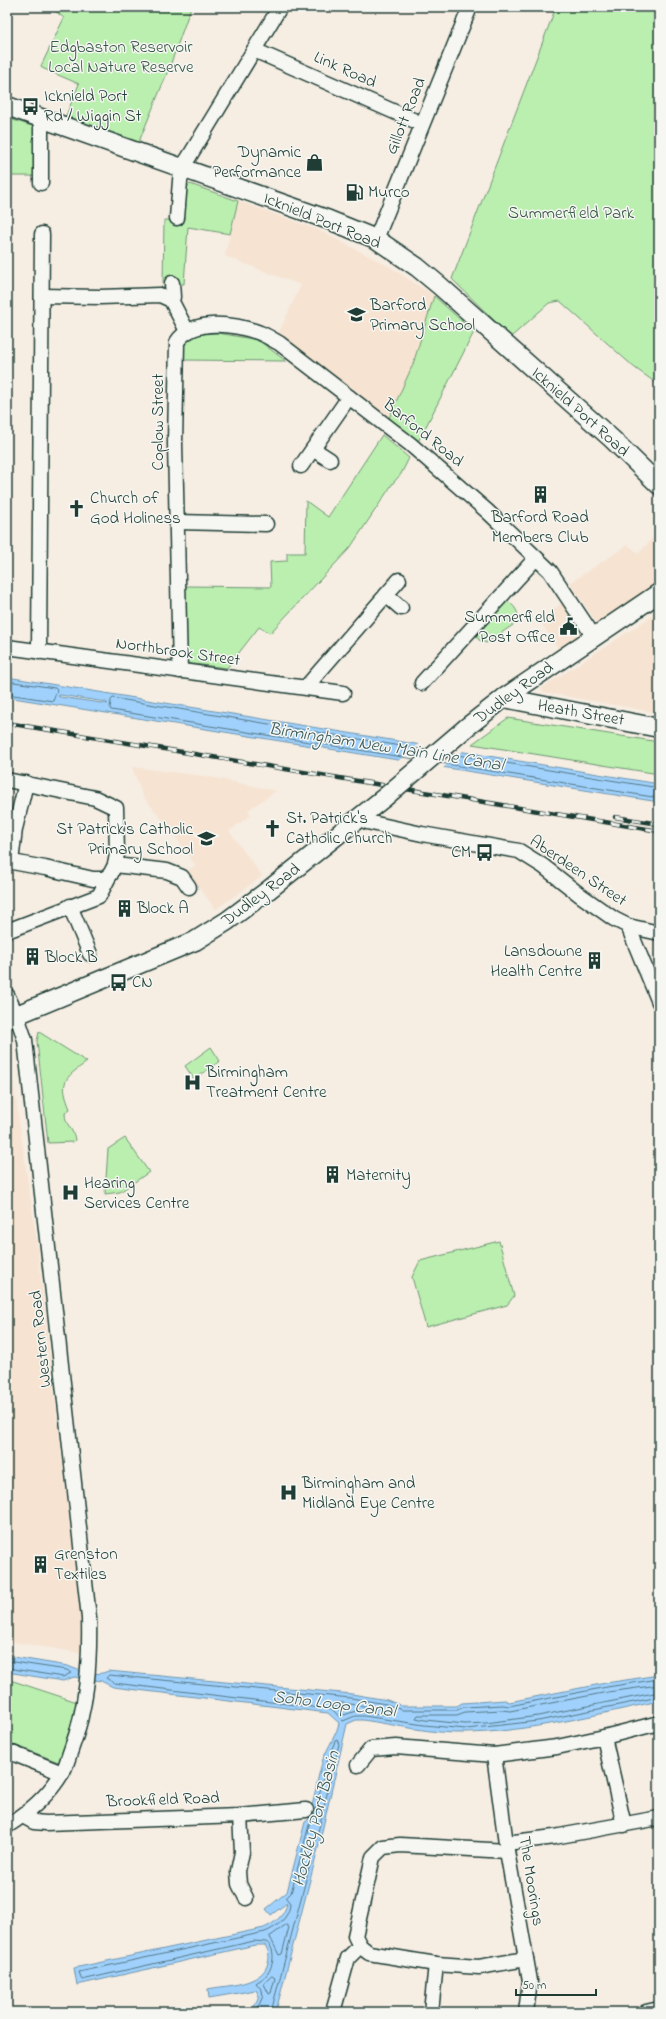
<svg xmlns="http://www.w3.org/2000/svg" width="666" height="2019" viewBox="0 0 666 2019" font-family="'Indie Flower',sans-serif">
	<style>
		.built { fill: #f6e3d1 }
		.green { fill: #bbefaf; stroke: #6d9672 }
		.water { fill: #a0d1fd; stroke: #6c96ad; fill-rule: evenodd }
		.pier { fill: #f6ede3 }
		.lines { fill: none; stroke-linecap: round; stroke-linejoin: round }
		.shore { stroke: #537884; stroke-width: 1 }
		.minor-casing { stroke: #1f3d34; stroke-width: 17 }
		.major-casing { stroke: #1f3d34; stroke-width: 21 }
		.minor { stroke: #f6f6f2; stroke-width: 14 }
		.major { stroke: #f6f6f2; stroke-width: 18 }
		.rail-casing { stroke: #1f3d34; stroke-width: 4.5 }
		.rail { stroke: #f6f6f2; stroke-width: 3; stroke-dasharray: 9; stroke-linecap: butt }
		.major-bridge-casing { stroke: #1f3d34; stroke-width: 21; stroke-linecap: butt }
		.major-bridge { stroke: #f6f6f2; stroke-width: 18 }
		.labels { text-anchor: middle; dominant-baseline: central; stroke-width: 3; stroke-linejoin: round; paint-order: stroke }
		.park-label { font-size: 17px; fill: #365846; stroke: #f6f6f2 }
		.street-label { font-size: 17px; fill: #1f3d34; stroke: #f6f6f2 }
		.poi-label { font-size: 17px; fill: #1f3d34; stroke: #f6f6f2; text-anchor: start }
		.water-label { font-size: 18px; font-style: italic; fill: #395b5c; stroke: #f6f6f2 }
	</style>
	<rect width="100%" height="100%" fill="#f6ede3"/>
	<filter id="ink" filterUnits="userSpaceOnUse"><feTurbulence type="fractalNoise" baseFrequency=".025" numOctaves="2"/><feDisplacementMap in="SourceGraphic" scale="8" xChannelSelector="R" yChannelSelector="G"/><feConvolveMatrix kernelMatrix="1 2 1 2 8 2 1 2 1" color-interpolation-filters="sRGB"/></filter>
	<g filter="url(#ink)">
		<g class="built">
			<polygon points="238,201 316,229 390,267 434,296 413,364 389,418 278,335 301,285 225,256"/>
			<polygon points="659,530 659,581 597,624 570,583 628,545 639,554"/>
			<polygon points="562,603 584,633 560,651 540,621"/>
			<polygon points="659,612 659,713 543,692 542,688"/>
			<polygon points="132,767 210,777 276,791 248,810 251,815 229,831 262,876 216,909 187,872 195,865 171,830 143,796"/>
			<polygon points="7,1057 10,1061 36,1238 80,1614 81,1653 7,1641"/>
		</g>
		<g class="green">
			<polygon points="50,7 191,7 170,66 138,144 65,118 79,84 42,68 41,66 64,18"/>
			<polygon points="556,7 659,7 659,385 635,368 560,301 549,303 511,337 452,279"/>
			<polygon points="7,118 35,127 34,176 7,176"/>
			<polygon points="190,184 238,201 230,234 188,227 184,284 163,285 164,220 185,220 183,216 185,189"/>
			<polygon points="434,296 474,332 418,442 389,418 413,364"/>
			<path d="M218 333 258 340 286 361 182 360C182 335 196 334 218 333Z"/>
			<polygon points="382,435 409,458 401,474 393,483 350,548 270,633 259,627 227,668 186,663 185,586 271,587 270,562 287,561 287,553 305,553 306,501 328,517"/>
			<path d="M507 601C515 606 518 611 519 621L486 643 479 640 476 636Z"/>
			<polygon points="508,718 659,742 659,774 472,744"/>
			<path d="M39 1032 87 1062C64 1078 59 1082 70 1109L65 1113C65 1126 74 1129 75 1140L73 1142 48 1143 37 1041Z"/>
			<polygon points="211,1047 220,1061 194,1079 185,1066"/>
			<polygon points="125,1138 149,1172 120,1192 105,1194 108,1149"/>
			<polygon points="499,1241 514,1296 507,1305 426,1327 412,1277 420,1261"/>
			<polygon points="7,1679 77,1702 73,1731 61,1763 7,1742"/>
		</g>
		<g class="water">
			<path d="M7 677 659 784V802L7 697ZM60 695 106 702 108 704 60 697 58 696Z"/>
			<path d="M7 1656 68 1666C79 1671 98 1677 108 1671L352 1694 387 1700 402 1706H457L462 1703 505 1700 509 1702 606 1683 659 1675V1701C599 1714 528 1732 466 1733 432 1734 397 1725 363 1720H356L347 1724 316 1857 277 2007 274 2012H247C255 2008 256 2004 259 1996L256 1990 209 1998 208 1989C226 1985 262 1986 268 1963 270 1956 269 1952 265 1945H255L77 1985 74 1968 264 1928C275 1923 285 1915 287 1903L271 1915 266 1909 287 1892 305 1822 309 1819C314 1800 317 1779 323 1759 327 1749 338 1731 339 1723L328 1713 113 1687 101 1681 74 1677 63 1681 7 1672Z"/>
		</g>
		<polygon class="pier" points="420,743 464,750 442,769 397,762"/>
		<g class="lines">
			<g class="shore">
				<polyline points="7,681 55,688 57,690 53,701 7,694"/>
				<polyline points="451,754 659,788"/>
				<polyline points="414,759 111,710 110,708 111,700 113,698 425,750"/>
				<polyline points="440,763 659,798"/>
				<polyline points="7,1661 67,1670 71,1673 63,1677 7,1668"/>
				<polyline points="659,1679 607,1687 509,1706 503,1705 464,1707 457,1710 402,1710 386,1704 351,1698 109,1675 106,1678 114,1683 328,1709 334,1711 343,1721 355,1716 364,1716 424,1725 466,1729 538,1721 659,1697"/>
				<polyline points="659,1685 608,1692 510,1711 502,1710 465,1712 457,1715 418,1715 416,1718 425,1720 465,1724 486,1723 538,1716 659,1692"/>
				<polygon points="336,1702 385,1709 390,1713 388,1715 356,1711 344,1715 334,1705"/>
				<polygon points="286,1925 289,1927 282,1954 279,1955 270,1937"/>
				<polygon points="272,1976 275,1978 271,1993 269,1994 264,1984"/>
				<path d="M256 2012 263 1996 262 1990 256 1983C260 1980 265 1978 268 1973 274 1964 276 1948 266 1942L254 1941 82 1980 79 1972 265 1932C277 1927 290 1917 290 1903L286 1898 291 1893 309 1825 313 1820 327 1762 335 1741 337 1740 339 1744 312 1857 271 2012"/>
			</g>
			<defs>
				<g id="minor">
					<polyline points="254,50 422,124"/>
					<polyline points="41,118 41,183"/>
					<polyline points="177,218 181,169 189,157 280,7"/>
					<polyline points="376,239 470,7"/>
					<polyline points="42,296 100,297 160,295 171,300 187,331"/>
					<polyline points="171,300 173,297 172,283"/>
					<polyline points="313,449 330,460"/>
					<polyline points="301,466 349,397"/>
					<polyline points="177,522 266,524"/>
					<polyline points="386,595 401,608"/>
					<polyline points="7,647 343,693"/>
					<polyline points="39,652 42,234"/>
					<path d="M180 671 175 443 177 342C193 317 236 324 260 333 266 335 273 340 279 343L410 444 487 511 550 571 594 637"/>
					<polyline points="422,683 536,558"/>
					<polyline points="306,687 399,580"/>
					<polyline points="7,780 95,798 116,808 117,854 115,865 99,896 7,931"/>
					<polyline points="359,818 367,822 422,834 519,851 543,866 580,895 614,919 628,926 659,933"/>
					<polyline points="7,861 45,868 93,879 104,879 111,874"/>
					<polyline points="11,862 15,829 26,783"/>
					<polyline points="115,865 167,871 182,877 189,887"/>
					<polyline points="70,906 90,954"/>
					<polyline points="628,926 659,1002"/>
					<path d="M7 995 17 1016 25 1040 89 1618C90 1664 87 1708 71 1750 68 1758 66 1767 62 1773 49 1795 28 1813 7 1826"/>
					<polyline points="604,1737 624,1825"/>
					<polyline points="7,1751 62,1773"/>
					<polyline points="494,1755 507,1851 530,1981 526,2012"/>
					<polyline points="358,1765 371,1749 396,1747 494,1755 557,1747 604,1737 659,1723"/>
					<polyline points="23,1816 34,1822 46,1823 240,1816 306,1810"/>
					<polyline points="240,1816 242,1852 238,1871 239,1884 246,1898"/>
					<polyline points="506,1843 554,1837 659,1818"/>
					<polyline points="507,1851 400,1845 383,1847 373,1857 355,1936 360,1946 369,1953 436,1964 479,1967 526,1959"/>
					<polyline points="333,2012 348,1958 360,1946"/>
					<polyline points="431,2012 436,1964"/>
					<polyline points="646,2012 659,2009"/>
				</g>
				<g id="major">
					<polyline points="7,106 329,220 376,239 417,267 440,286 612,439 659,485"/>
					<polyline points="504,698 659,728"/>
					<polyline points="467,727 504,698 659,593"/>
					<polyline points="7,1019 195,941 227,921 266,892 385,797"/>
				</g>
			</defs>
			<use href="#minor" class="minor-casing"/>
			<use href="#major" class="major-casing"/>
			<use href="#minor" class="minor"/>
			<use href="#major" class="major"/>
			<defs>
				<g id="rail">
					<polyline points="7,723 659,831"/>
					<polyline points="615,817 659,824"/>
				</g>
			</defs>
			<use href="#rail" class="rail-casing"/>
			<use href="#rail" class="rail"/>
			<defs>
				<polyline id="major-bridge" points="385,797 467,727"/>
			</defs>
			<use href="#major-bridge" class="major-bridge-casing"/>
			<use href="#major-bridge" class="major-bridge"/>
		</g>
	</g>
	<defs>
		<symbol id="bus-bare" viewBox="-9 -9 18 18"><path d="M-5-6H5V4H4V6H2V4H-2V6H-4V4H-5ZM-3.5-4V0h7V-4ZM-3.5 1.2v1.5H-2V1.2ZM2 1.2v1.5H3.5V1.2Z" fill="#1f3d34" stroke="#f6f6f2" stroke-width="2.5" paint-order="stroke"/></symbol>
		<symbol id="shop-bare" viewBox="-9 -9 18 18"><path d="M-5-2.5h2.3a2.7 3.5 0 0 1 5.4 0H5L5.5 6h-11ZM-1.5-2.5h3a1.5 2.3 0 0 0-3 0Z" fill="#1f3d34" stroke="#f6f6f2" stroke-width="2.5" paint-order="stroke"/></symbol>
		<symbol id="fuel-bare" viewBox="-9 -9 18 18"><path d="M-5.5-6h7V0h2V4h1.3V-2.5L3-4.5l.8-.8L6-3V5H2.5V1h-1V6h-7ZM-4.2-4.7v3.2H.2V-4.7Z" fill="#1f3d34" stroke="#f6f6f2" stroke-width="2.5" paint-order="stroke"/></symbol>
		<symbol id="school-bare" viewBox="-9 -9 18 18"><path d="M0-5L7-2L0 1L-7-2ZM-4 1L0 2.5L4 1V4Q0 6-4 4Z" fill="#1f3d34" stroke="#f6f6f2" stroke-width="2.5" paint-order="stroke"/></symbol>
		<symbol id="building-bare" viewBox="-9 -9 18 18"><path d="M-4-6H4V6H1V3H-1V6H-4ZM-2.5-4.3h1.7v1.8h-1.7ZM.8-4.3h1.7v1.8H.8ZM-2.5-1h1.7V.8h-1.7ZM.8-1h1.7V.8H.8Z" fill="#1f3d34" stroke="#f6f6f2" stroke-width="2.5" paint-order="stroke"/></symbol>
		<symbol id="church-bare" viewBox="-9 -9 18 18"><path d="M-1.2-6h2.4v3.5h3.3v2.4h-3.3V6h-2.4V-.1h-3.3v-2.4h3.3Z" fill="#1f3d34" stroke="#f6f6f2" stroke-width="2.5" paint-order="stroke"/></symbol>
		<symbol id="civic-bare" viewBox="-9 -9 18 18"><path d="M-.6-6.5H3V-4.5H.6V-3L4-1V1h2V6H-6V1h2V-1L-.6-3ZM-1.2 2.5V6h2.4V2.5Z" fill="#1f3d34" stroke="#f6f6f2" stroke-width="2.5" paint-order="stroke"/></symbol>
		<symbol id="hospital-bare" viewBox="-9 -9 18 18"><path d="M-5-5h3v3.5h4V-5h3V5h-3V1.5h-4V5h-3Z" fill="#1f3d34" stroke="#f6f6f2" stroke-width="2.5" paint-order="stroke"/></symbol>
	</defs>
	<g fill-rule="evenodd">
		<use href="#bus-bare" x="18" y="94" width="25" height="25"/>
		<use href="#shop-bare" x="302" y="150" width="25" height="25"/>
		<use href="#fuel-bare" x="342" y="180" width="25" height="25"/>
		<use href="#school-bare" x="344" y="302" width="25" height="25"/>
		<use href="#building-bare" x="528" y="482" width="25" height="25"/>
		<use href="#church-bare" x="64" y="496" width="25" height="25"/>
		<use href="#civic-bare" x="556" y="614" width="25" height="25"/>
		<use href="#church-bare" x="260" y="816" width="25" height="25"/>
		<use href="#school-bare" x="194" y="826" width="25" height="25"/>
		<use href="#bus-bare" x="472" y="840" width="25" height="25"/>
		<use href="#building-bare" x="112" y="896" width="25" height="25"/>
		<use href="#building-bare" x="20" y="944" width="25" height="25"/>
		<use href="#building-bare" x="582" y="948" width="25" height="25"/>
		<use href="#bus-bare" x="106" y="970" width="25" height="25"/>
		<use href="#hospital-bare" x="180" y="1070" width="25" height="25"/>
		<use href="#building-bare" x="320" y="1162" width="25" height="25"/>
		<use href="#hospital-bare" x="58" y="1180" width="25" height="25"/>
		<use href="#hospital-bare" x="276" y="1480" width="25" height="25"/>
		<use href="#building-bare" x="28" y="1552" width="25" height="25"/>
	</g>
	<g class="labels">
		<g class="park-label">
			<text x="121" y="47">Edgbaston Reservoir<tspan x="121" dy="20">Local Nature Reserve</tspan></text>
			<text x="571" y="213">Summerfield Park</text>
		</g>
		<g class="street-label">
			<text transform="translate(345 70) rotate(24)">Link Road</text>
			<text transform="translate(406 116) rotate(-68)">Gillott Road</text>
			<text transform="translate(322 221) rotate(22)">Icknield Port Road</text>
			<text transform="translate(580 412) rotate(42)">Icknield Port Road</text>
			<text transform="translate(158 422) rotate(-90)">Coplow Street</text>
			<text transform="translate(423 433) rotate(39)">Barford Road</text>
			<text transform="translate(178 652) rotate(8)">Northbrook Street</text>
			<text transform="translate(514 693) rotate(-36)">Dudley Road</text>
			<text transform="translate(581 713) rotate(10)">Heath Street</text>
			<text transform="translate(578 871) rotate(34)">Aberdeen Street</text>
			<text transform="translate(261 895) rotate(-37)">Dudley Road</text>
			<text transform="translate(41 1339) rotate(-96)">Western Road</text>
			<text transform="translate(163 1800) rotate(-2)">Brookfield Road</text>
			<text transform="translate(531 1881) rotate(81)">The Moorings</text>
		</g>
		<g class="poi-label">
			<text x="44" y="96">Icknield Port<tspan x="44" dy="20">Rd / Wiggin St</tspan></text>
			<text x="301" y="152" text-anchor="end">Dynamic<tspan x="301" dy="20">Performance</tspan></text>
			<text x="368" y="192">Murco</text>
			<text x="370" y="305">Barford<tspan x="370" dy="20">Primary School</tspan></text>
			<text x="90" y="498">Church of<tspan x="90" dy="20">God Holiness</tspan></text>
			<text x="540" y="517" text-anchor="middle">Barford Road<tspan x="540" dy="20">Members Club</tspan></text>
			<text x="555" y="617" text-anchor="end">Summerfield<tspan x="555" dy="20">Post Office</tspan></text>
			<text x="286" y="818">St. Patrick's<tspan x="286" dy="20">Catholic Church</tspan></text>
			<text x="193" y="829" text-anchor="end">St Patrick's Catholic<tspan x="193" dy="20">Primary School</tspan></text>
			<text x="471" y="852" text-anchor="end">CM</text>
			<text x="137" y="908">Block A</text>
			<text x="582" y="951" text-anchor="end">Lansdowne<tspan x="582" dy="20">Health Centre</tspan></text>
			<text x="45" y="957">Block B</text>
			<text x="132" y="982">CN</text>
			<text x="206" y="1072">Birmingham<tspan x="206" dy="20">Treatment Centre</tspan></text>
			<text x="346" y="1175">Maternity</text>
			<text x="84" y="1183">Hearing<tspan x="84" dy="20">Services Centre</tspan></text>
			<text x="302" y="1483">Birmingham and<tspan x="302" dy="20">Midland Eye Centre</tspan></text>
			<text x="54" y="1554">Grenston<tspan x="54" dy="20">Textiles</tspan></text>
		</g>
		<g class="water-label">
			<text transform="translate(386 748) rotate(9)">Birmingham New Main Line Canal</text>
			<text transform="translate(334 1705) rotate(7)">Soho Loop Canal</text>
			<text transform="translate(317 1819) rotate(-75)">Hockley Port Basin</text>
		</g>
	</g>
	<rect width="666" height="2019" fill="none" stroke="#f6f6f2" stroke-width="24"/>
	<rect x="12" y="12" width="642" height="1995" fill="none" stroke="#1f3d34" stroke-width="1.5" filter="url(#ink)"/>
	<path d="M516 1989v6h80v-6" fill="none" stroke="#1f3d34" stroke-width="2"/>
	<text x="522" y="1989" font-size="12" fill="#1f3d34" stroke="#f6f6f2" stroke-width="3" paint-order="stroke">50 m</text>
</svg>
